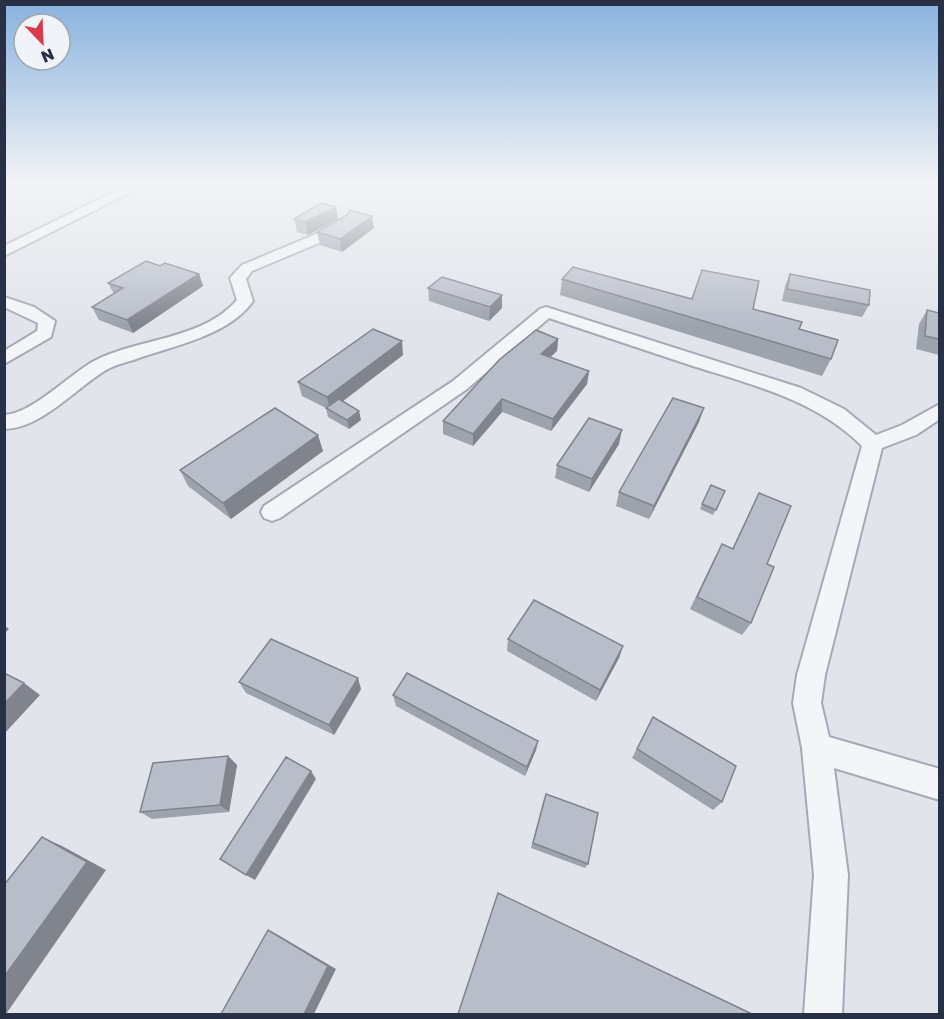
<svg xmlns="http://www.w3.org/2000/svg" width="944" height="1019" viewBox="0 0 944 1019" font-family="'Golos Text',sans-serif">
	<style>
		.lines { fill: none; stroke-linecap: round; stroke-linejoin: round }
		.minor-casing { stroke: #a5aab6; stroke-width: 4 }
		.minor { fill: #f4f5f8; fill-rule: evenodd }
		.wall { fill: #9da3ad }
		.shaded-wall { fill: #80848d }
		.building { fill: #b7bdc9; stroke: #80848d; stroke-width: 1.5 }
	</style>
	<rect width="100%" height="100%" fill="#e1e4eb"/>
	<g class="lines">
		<defs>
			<g id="minor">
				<polygon points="132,183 149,183 4,256 4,246"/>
				<path d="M343 219 348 220V226L326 240 252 271 246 279 253 301C228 336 175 345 136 359 127 362 115 365 106 370 77 387 41 429 4 429V415C32 414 70 374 94 361 138 338 203 340 237 300L230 278 242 265 316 234Z"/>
				<polygon points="4,297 34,307 55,321 51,337 4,364 4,351 37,331 38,323 4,307"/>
				<path d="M546 307 801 388 844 409 876 435 902 425 940 404V419L916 435 882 448 825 675 821 703 829 737 940 769V800L834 768 848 875 842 1014H804L814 875 802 748 793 703 797 675 862 446C816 400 753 385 693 366 645 350 597 334 549 318L467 389 280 518 272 521 264 518 261 512 264 506 453 381 540 309Z"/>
			</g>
		</defs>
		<use href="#minor" class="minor-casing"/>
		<use href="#minor" class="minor"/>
	</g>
	<g class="wall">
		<polygon points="336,207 338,219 308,235 297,232 294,219"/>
		<polygon points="347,215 374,228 342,252 320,245 317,232"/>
		<polygon points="160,266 199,274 203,286 133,333 99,320 92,307 114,294 108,283"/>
		<polygon points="790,274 869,305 862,317 782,301 785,286"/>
		<polygon points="562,279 753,309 799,329 831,359 822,376 560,295"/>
		<polygon points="428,288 502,308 489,321 429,301"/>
		<polygon points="927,310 939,313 939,355 916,349 919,324"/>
		<polygon points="558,339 557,351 550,357 589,371 587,384 551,431 502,412 473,446 443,434 443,421"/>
		<polygon points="403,355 343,401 361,420 349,429 328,417 326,408 302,396 298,382"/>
		<polygon points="699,422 649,519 616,506 619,492"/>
		<polygon points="619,444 589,492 555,478 557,465"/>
		<polygon points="323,451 231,519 188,486 180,470"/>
		<polygon points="711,485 725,491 713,515 700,509"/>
		<polygon points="759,493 767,564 751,623 742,635 690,609 715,557 732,549"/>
		<polygon points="508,639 623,646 619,658 596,701 507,651"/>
		<polygon points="239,682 361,689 334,735 246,693"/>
		<polygon points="393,695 538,741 536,750 525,776 396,706"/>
		<polygon points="653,717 722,802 713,810 632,758"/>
		<polygon points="228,756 237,765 229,812 152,819 140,812"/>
		<polygon points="544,799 588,864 585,868 531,848"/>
	</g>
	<g class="shaded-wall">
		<polygon points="336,207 338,219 308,235 305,222"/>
		<polygon points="372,216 374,228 342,252 340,239"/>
		<polygon points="199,274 203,286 133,333 127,320"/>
		<polygon points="502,295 502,308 489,321 490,307"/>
		<polygon points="558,339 557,351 540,367 541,354"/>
		<polygon points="402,341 403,355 330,411 327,397"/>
		<polygon points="589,371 587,384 551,431 553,419"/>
		<polygon points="502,399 502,412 473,446 473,434"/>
		<polygon points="704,408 699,422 649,519 654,506"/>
		<polygon points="359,411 361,420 349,429 347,420"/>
		<polygon points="622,430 619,444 589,492 592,479"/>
		<polygon points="318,435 323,451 231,519 223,503"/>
		<polygon points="4,625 9,629 4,634"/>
		<polygon points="623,646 619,658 596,701 600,690"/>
		<polygon points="358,678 361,689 334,735 329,725"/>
		<polygon points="24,683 40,695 4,734 4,704"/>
		<polygon points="538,741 536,750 525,776 527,767"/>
		<polygon points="228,756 237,765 229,812 220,805"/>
		<polygon points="311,771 316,779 255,880 246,875"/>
		<polygon points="42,837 62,846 106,870 6,1014 4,1014 4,977"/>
		<polygon points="268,930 278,935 336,969 314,1014 304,1014"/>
	</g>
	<g class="building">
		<polygon points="321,203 336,207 305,222 294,219"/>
		<polygon points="350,210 372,216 340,239 317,232 347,215"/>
		<polygon points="146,261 160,266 165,263 199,274 127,320 92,307 123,288 108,283"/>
		<polygon points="573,267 692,299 702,270 759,281 753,309 802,322 799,329 838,340 831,359 562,279"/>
		<polygon points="790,274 870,290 869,305 787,289"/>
		<polygon points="442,277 502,295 490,307 428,288"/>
		<polygon points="927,310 939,313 939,339 925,336"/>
		<polygon points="373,329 402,341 327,397 298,382"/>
		<polygon points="536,330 558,339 541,354 589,371 553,419 502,399 473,434 443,421 499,360"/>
		<polygon points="673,398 704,408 654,506 619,492"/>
		<polygon points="339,399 359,411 347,420 326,408"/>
		<polygon points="275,408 318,435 223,503 180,470"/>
		<polygon points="589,418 622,430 592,479 557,465"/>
		<polygon points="711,485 725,491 716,510 702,504"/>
		<polygon points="759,493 791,506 767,564 774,567 751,623 697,597 722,544 733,549"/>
		<polygon points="534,600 623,646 600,690 508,639"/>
		<polygon points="271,639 358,678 329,725 239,682"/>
		<polygon points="4,673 24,683 4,704"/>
		<polygon points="407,673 538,741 527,767 393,695"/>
		<polygon points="653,717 736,766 722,802 637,749"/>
		<polygon points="228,756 220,805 140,812 153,763"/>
		<polygon points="286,757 311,771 246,875 220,859"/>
		<polygon points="546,794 598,813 588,864 533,843"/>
		<polygon points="42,837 87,862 4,977 4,885"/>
		<polygon points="498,893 752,1014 458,1014"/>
		<polygon points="268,930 328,966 304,1014 221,1014"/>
	</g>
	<linearGradient id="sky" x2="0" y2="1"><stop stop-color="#88b2de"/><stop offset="0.56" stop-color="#f2f3f6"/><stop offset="1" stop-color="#f2f3f6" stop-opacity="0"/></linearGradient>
	<rect width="944" height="326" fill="url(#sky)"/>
	<rect width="944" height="1019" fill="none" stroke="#273044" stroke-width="12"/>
	<g transform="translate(42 42) rotate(157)"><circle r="28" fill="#f0f3f8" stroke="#a0a5b0" stroke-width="1.5"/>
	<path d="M0-4.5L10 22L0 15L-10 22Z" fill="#da3b4b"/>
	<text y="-9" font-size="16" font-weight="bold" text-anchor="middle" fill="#273044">N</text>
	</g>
</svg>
